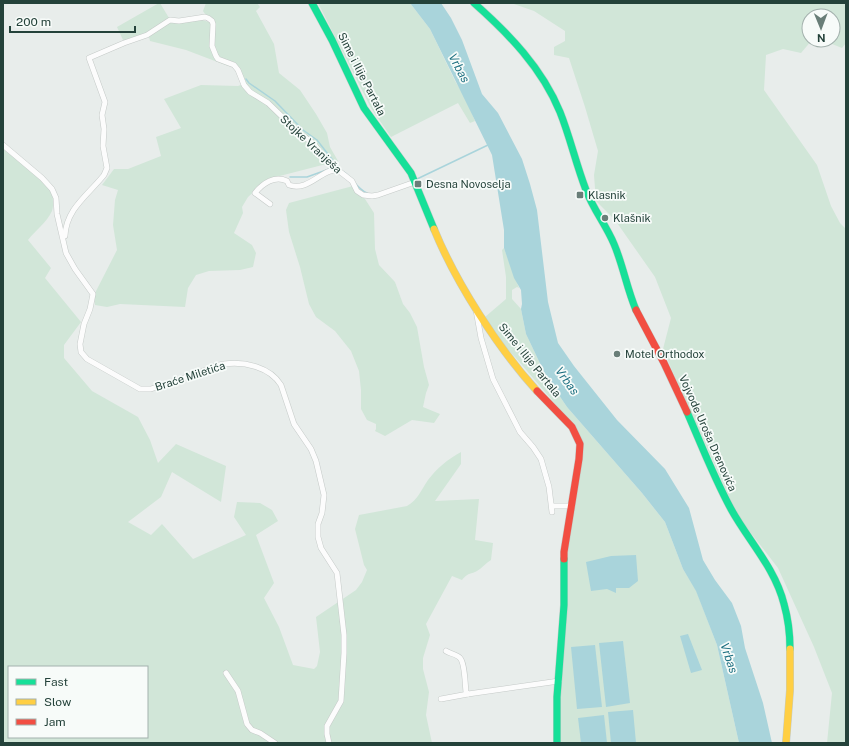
<svg xmlns="http://www.w3.org/2000/svg" width="849" height="746" viewBox="0 0 849 746" font-family="'Public Sans',sans-serif">
	<style>
		.green { fill: #d1e6d8; fill-rule: evenodd }
		.water { fill: #a9d4db }
		.lines { fill: none; stroke-linecap: round; stroke-linejoin: round }
		.stream { stroke: #a9d4db; stroke-width: 1.5 }
		.street-casing { stroke: #c5cac8; stroke-width: 6 }
		.fast-casing { stroke: #c3cbc8; stroke-width: 8 }
		.slow-casing { stroke: #c3cbc8; stroke-width: 8 }
		.jam-casing { stroke: #c3cbc8; stroke-width: 8 }
		.street { stroke: #fcfcfc; stroke-width: 5 }
		.fast { stroke: #16e098; stroke-width: 7 }
		.slow { stroke: #ffcf43; stroke-width: 7 }
		.jam { stroke: #f24e42; stroke-width: 7 }
		.poi-dot { fill: #697e78; stroke: #f7fbf9; stroke-width: 1.5 }
		.labels { text-anchor: middle; dominant-baseline: central; stroke-width: 3.5; stroke-linejoin: round; paint-order: stroke }
		.street-label { font-size: 11px; fill: #24423a; stroke: #f7fbf9 }
		.poi-label { font-size: 11px; fill: #24423a; stroke: #f7fbf9; text-anchor: start }
		.water-label { font-size: 12px; font-style: italic; fill: #1c6f80; stroke: #f7fbf9 }
	</style>
	<rect width="100%" height="100%" fill="#e8edeb"/>
	<g class="green">
		<polygon points="159,3 160,3 169,18 146,33 126,41 123,40 117,27"/>
		<polygon points="206,3 257,3 260,7 256,11 274,44 279,73 300,90 316,114 327,133 330,147 338,161 268,179 248,197 242,207 243,213 234,233 252,245 256,253 253,267 240,270 209,271 196,275 188,288 185,307 120,304 107,307 95,305 94,295 117,250 113,225 115,200 118,190 102,185 114,169 128,169 161,156 156,137 181,128 164,99 201,85 238,86 246,83 238,67 228,66 186,50 150,41 149,37 152,33 168,22 179,23 202,20 209,22 211,17 205,14 203,11"/>
		<polygon points="318,3 410,3 430,29 455,81 466,99 475,121 470,123 458,103 391,137 371,108"/>
		<polygon points="511,3 846,3 846,43 842,48 822,40 833,40 833,16 809,16 809,40 812,40 801,53 783,49 766,55 764,90 817,165 831,206 840,223 846,229 846,743 827,743 832,693 814,647 778,568 737,515 675,377 663,349 671,318 655,277 615,220 596,201 594,175 598,151 585,107 569,58 554,55 554,47 565,41 565,31 534,11"/>
		<path d="M3 149C13 156 46 180 51 190 53 195 54 206 52 211 47 222 35 231 28 240L51 268 45 278 81 322 64 345V358L92 391 138 417 150 440 158 463 176 444 226 466 221 502 172 472 161 497 128 522 151 535 162 524 193 559 246 535 234 517 237 502 260 503 272 510 278 521 256 535 274 583 264 598 279 627 293 665 314 669 317 666 320 652 316 617 356 590 362 582 367 570 364 565 355 529 359 515 407 506C418 500 421 490 428 480 437 468 448 459 461 452V464L435 501 479 499 475 540 493 543 491 560C486 563 482 568 477 571 469 575 469 572 462 580L452 576 426 624 430 635 423 658V669L429 692 426 715 432 743H3ZM9 667H147V737H9Z"/>
		<polygon points="353,186 356,191 365,199 374,213 375,249 379,265 395,282 403,304 410,313 417,327 424,367 429,385 426,393 423,407 440,414 434,423 412,420 385,436 375,431 376,429 376,424 367,420 361,409 361,390 359,371 351,351 335,331 316,317 309,304 300,267 289,232 286,210 289,203"/>
		<polygon points="504,248 519,288 517,287 512,290 512,299 521,309 526,334 546,376 567,407 642,493 665,522 683,569 696,590 717,645 739,743 557,743 564,552 581,439 575,427 515,357 506,348 485,317 506,299 506,277 502,250"/>
	</g>
	<g class="water">
		<polygon points="410,3 441,3 451,18 462,40 482,94 498,113 522,159 530,184 537,210 548,302 558,343 574,366 617,420 665,469 689,508 703,560 715,580 732,603 741,626 745,648 763,703 772,743 739,743 717,645 696,591 683,569 665,522 642,493 567,407 546,376 526,334 521,309 522,304 521,290 514,278 504,248 504,230 492,155 430,29"/>
		<polygon points="636,555 638,581 629,588 616,588 616,593 607,589 591,591 586,562 611,556"/>
		<polygon points="688,634 702,670 691,673 680,636"/>
		<polygon points="623,641 630,703 606,707 599,643"/>
		<polygon points="595,645 602,707 577,709 571,647"/>
		<polygon points="633,710 636,743 611,743 608,712"/>
		<polygon points="604,715 607,743 581,743 578,718"/>
	</g>
	<g class="lines">
		<g class="stream">
			<polyline points="246,79 249,83 275,101 303,130 317,140 338,167"/>
			<path d="M344 172C353 178 357 189 367 193"/>
			<polyline points="290,177 307,177 332,168"/>
			<polyline points="417,179 488,145"/>
		</g>
		<defs>
			<g id="street">
				<path d="M3 145 42 178 52 189 56 198 57 214 66 253 75 269 93 294 90 309 84 324 80 344 81 352 87 359 140 389H151C168 383 184 378 201 372 208 369 216 365 224 364 244 361 270 367 281 385L294 424 311 449 316 461 324 495 322 513 318 524V537L321 548 337 573 344 635V653L341 701 327 726V734L329 743"/>
				<path d="M270 204 255 193C263 183 275 175 287 181L289 185C308 192 322 169 336 170"/>
				<path d="M65 236C66 209 88 195 104 175L107 168 103 146 104 129 102 115 105 102 89 58 124 43 147 35 170 20 179 21 205 17 208 18 212 21 213 24 212 46 216 56 218 59 234 65 238 70 244 85 250 92 268 103 299 133 314 144 325 160 352 181 357 191 363 195 372 196 378 195 415 182"/>
				<polyline points="476,310 481,338 493,379 520,432 533,447 541,459 549,487 552,512"/>
				<polyline points="552,506 572,506"/>
				<path d="M446 651C450 654 457 654 460 658 465 663 465 684 466 692L468 694 559 681"/>
				<polyline points="226,673 238,691 247,724 252,730 260,733 275,743"/>
				<polyline points="441,699 468,694"/>
			</g>
			<g id="fast">
				<polyline points="312,3 332,40 364,108 411,173 434,229"/>
				<path d="M474 3C509 34 542 68 560 112 570 137 576 164 586 190 593 209 606 225 614 244 623 265 627 289 636 310"/>
				<path d="M687 412C701 444 714 478 731 509 748 540 775 568 784 604 788 618 790 634 790 649"/>
				<polyline points="557,743 557,697 564,605 564,559"/>
			</g>
			<g id="slow">
				<path d="M434 229C456 283 498 348 537 391"/>
				<polyline points="786,743 790,690 790,649"/>
			</g>
			<g id="jam">
				<polyline points="636,310 664,363 687,412"/>
				<polyline points="537,391 572,427 580,444 579,459 564,552 564,559"/>
			</g>
		</defs>
		<use href="#street" class="street-casing"/>
		<use href="#fast" class="fast-casing"/>
		<use href="#slow" class="slow-casing"/>
		<use href="#jam" class="jam-casing"/>
		<use href="#street" class="street"/>
		<use href="#fast" class="fast"/>
		<use href="#slow" class="slow"/>
		<use href="#jam" class="jam"/>
	</g>
	<g class="poi-dot">
		<rect x="414" y="180" width="8" height="8" rx="2"/>
		<rect x="576" y="191" width="8" height="8" rx="2"/>
		<circle cx="605" cy="218" r="4"/>
		<circle cx="617" cy="354" r="4"/>
	</g>
	<g class="labels">
		<g class="street-label">
			<text transform="translate(362 74) rotate(63)">Sime i Ilije Partala</text>
			<text transform="translate(311 144) rotate(43)">Stojke Vranješa</text>
			<text transform="translate(530 360) rotate(51)">Sime i Ilije Partala</text>
			<text transform="translate(190 376) rotate(-18)">Braće Miletića</text>
			<text transform="translate(708 433) rotate(66)">Vojvode Uroša Drenovića</text>
		</g>
		<g class="poi-label">
			<text x="426" y="184">Desna Novoselja</text>
			<text x="588" y="195">Klasnik</text>
			<text x="613" y="218">Klašnik</text>
			<text x="625" y="354">Motel Orthodox</text>
		</g>
		<g class="water-label">
			<text transform="translate(459 68) rotate(62)">Vrbas</text>
			<text transform="translate(567 381) rotate(54)">Vrbas</text>
			<text transform="translate(729 658) rotate(71)">Vrbas</text>
		</g>
	</g>
	<rect width="849" height="746" fill="none" stroke="#24423a" stroke-width="8"/>
	<rect x="8" y="666" width="140" height="72" fill="#f7fbf9" stroke="#a3b1ad"/>
	<rect x="16" y="679" width="20" height="6" fill="#16e098" stroke="#a3b1ad"/>
	<text x="44" y="686" font-size="12" fill="#24423a">Fast</text>
	<rect x="16" y="699" width="20" height="6" fill="#ffcf43" stroke="#a3b1ad"/>
	<text x="44" y="706" font-size="12" fill="#24423a">Slow</text>
	<rect x="16" y="719" width="20" height="6" fill="#f24e42" stroke="#a3b1ad"/>
	<text x="44" y="726" font-size="12" fill="#24423a">Jam</text>
	<g transform="translate(821 28) rotate(179)"><circle r="19" fill="#f7fbf9" stroke="#a3b1ad"/>
	<path d="M0-3L7 15L0 10L-7 15Z" fill="#697e78"/>
	<text y="-6" font-size="11" font-weight="bold" text-anchor="middle" fill="#24423a">N</text>
	</g>
	<path d="M10 26v6h125v-6" fill="none" stroke="#24423a" stroke-width="2"/>
	<text x="16" y="26" font-size="12" fill="#24423a" stroke="#f7fbf9" stroke-width="3" paint-order="stroke">200 m</text>
</svg>
